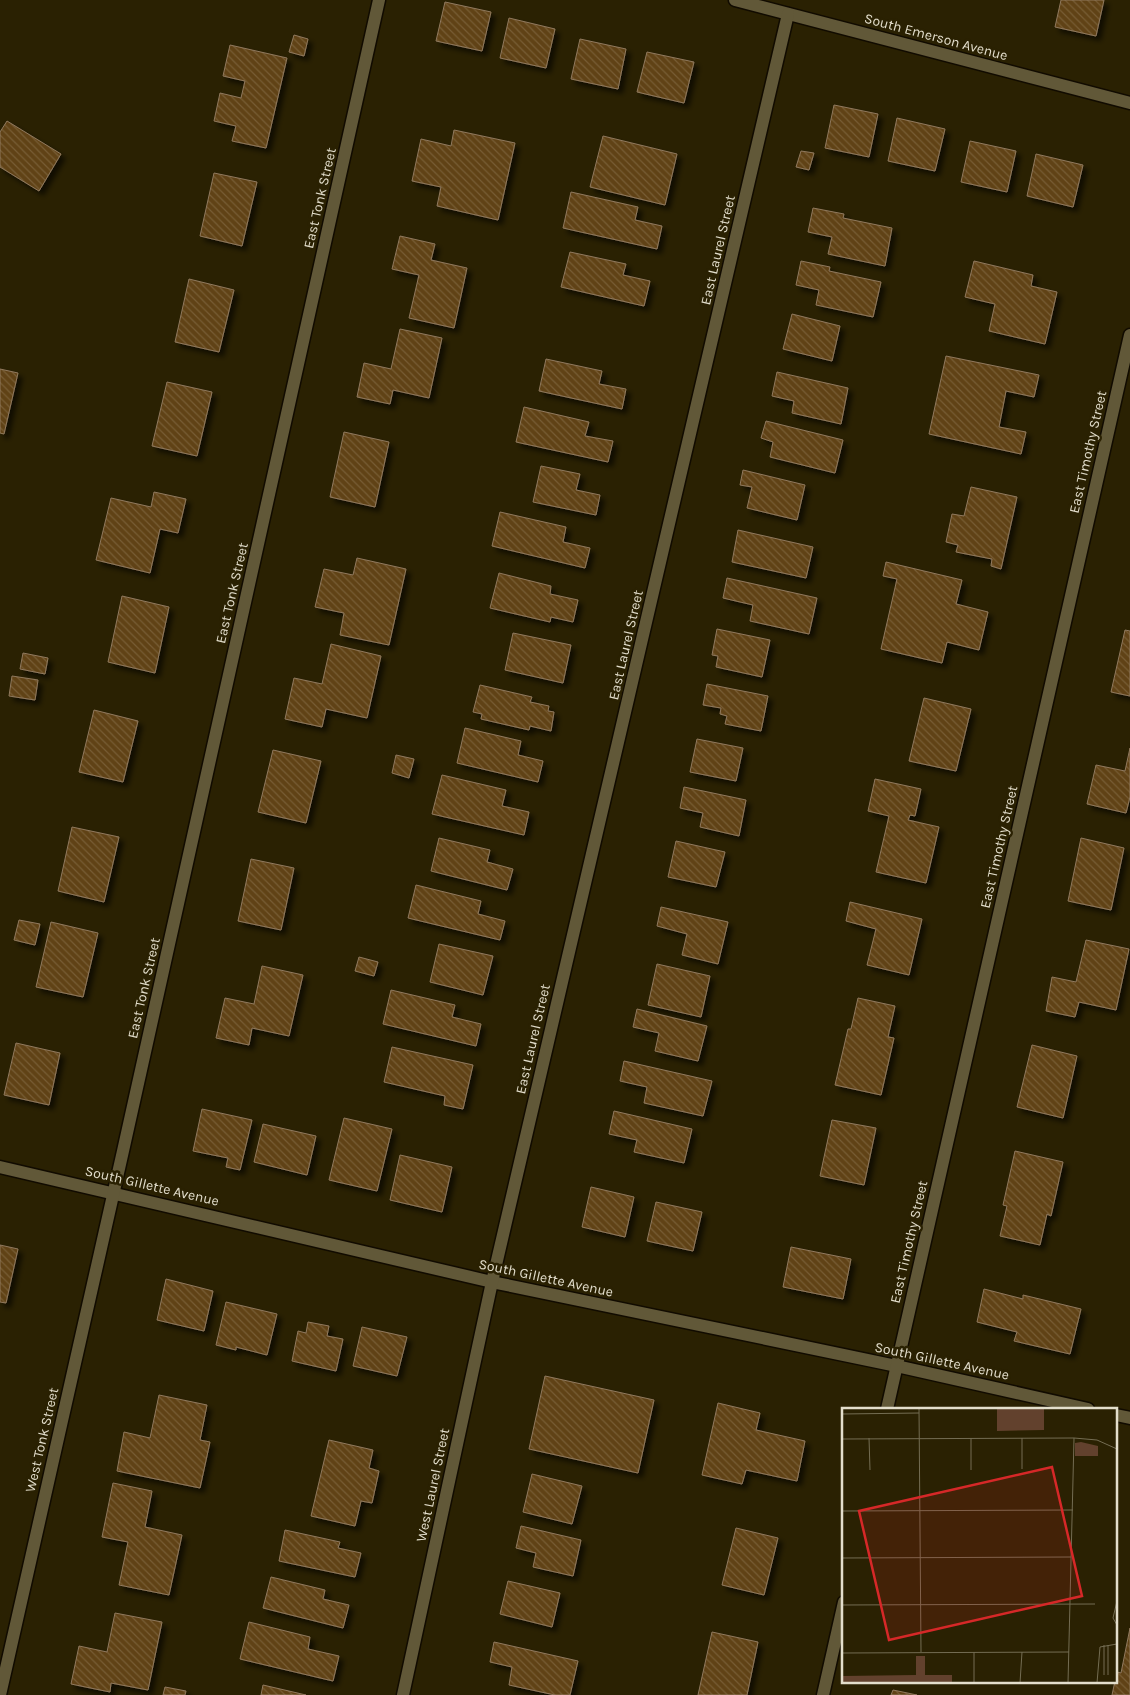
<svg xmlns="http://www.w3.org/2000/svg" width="1130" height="1695" viewBox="0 0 1130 1695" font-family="Karla,sans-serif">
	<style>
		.building { fill: url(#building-back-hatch); stroke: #90795e; filter: url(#shadow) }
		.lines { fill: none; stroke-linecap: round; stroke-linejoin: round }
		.minor-casing { stroke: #110b00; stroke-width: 15 }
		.minor { stroke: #615838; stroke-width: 12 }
		.labels { text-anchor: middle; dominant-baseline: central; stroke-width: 5; stroke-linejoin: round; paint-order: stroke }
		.street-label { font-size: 14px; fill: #e3decc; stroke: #2a2102 }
		.inset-road { fill: none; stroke: #746d53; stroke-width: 1 }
		.view { fill: #d62828; fill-opacity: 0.15; stroke: #d62828; stroke-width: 2.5 }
		.inset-edge { fill: none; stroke: #e3decc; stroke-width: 2.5 }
	</style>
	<defs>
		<pattern id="building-back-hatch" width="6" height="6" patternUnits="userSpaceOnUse" patternTransform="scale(1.25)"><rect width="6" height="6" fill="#604215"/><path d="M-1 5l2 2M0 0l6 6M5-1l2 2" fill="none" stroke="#775d36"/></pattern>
		<filter id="shadow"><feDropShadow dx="4.5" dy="4.5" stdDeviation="2.5" flood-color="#0009"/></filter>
	</defs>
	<rect width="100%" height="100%" fill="#2a2102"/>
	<g class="building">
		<polygon points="1061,0 1104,0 1096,36 1055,27"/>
		<polygon points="445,2 491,12 482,51 436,41"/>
		<polygon points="509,18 555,29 546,68 500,58"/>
		<polygon points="294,35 308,39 304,56 289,52"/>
		<polygon points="580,39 626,49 618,89 571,79"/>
		<polygon points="230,45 287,58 266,148 232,141 236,126 214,121 220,93 241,98 245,81 223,76"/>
		<polygon points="647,52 694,62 684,103 637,92"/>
		<polygon points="834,105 878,114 869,157 825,148"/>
		<polygon points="897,118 945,129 935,171 888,161"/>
		<polygon points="7,121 61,154 39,191 0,167 0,132"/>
		<polygon points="454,130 515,143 498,220 437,206 441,187 412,181 421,139 451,146"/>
		<polygon points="603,136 677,154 665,205 590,187"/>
		<polygon points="970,141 1016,151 1007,192 961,182"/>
		<polygon points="801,151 814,153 809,170 796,167"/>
		<polygon points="1036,154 1083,165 1073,207 1027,196"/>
		<polygon points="214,173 257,182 242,246 200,236"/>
		<polygon points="571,192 638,207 635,220 662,226 657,249 563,228"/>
		<polygon points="813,208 844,214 843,218 892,228 885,266 828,254 832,237 808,232"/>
		<polygon points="400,236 435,244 431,260 467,268 454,328 409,318 419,275 392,269"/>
		<polygon points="570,252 626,264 623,275 650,281 644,306 561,287"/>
		<polygon points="801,261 830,267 829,271 881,282 873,317 816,305 819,290 796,285"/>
		<polygon points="974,261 1033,275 1031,286 1057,292 1045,344 989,331 995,304 965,297"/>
		<polygon points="189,279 234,290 219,352 175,342"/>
		<polygon points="792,314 840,326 832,361 783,349"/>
		<polygon points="400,329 442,338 429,398 393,390 390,404 357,397 364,363 391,369"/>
		<polygon points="946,356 1039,375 1034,397 1006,391 999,427 1026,432 1021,454 929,434"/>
		<polygon points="546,359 602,371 599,384 626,389 622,409 539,391"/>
		<polygon points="0,369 18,373 4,434 0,433"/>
		<polygon points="777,372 848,388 841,424 792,413 794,401 772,396"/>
		<polygon points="167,382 212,392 197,456 152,446"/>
		<polygon points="524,407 589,422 585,436 613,441 608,462 516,442"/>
		<polygon points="766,421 843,440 835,473 770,457 773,442 761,438"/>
		<polygon points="344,432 389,442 375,507 330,497"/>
		<polygon points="541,466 580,474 576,490 600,495 596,515 533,502"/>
		<polygon points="743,470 805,485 797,520 747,508 752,487 740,485"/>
		<polygon points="971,487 1017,497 1001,569 991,566 992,559 956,552 958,545 946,542 952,514 964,516"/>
		<polygon points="154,492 186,499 178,533 160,529 150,573 96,560 111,498 151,507"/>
		<polygon points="500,512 566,527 563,542 590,548 585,568 492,546"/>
		<polygon points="738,530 813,547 806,578 732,562"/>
		<polygon points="357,558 406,569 389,645 340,635 344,613 315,607 324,569 353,575"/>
		<polygon points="886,562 962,580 956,604 988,612 979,650 947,642 942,663 881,649 897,579 883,576"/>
		<polygon points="499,573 551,586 550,594 578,600 573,622 551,617 550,622 490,608"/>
		<polygon points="727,578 817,598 809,634 750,621 753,605 723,598"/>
		<polygon points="122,596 169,607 155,673 108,662"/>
		<polygon points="717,629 770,640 762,677 716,667 718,656 712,655"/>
		<polygon points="1125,630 1130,631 1130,696 1111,692"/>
		<polygon points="513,633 571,645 563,683 505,670"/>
		<polygon points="331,644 381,656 367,718 326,709 322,727 285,719 294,678 322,684"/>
		<polygon points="23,653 48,658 45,674 20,669"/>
		<polygon points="12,676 38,680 35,700 9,696"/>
		<polygon points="707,684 768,696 761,731 725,724 727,716 720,714 721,708 703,705"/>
		<polygon points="480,685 532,697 530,702 549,706 548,711 554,712 551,731 530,726 529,730 481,719 482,714 473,712"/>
		<polygon points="924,698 971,709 956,771 909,761"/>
		<polygon points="94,710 138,721 123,782 79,772"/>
		<polygon points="465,728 521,741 518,755 543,761 538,782 457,763"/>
		<polygon points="697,739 743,748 736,781 690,772"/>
		<polygon points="1130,748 1130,797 1126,813 1087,804 1096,765 1125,771"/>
		<polygon points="273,750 321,761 306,823 258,812"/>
		<polygon points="396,755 414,759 409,778 392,773"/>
		<polygon points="442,775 506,790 502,806 529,812 524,835 432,814"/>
		<polygon points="875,779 921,789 915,816 910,815 908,820 939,827 926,883 876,872 889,816 868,811"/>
		<polygon points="684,787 746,800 739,836 700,827 703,813 680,808"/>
		<polygon points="72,827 119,837 104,902 58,891"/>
		<polygon points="439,838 490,850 487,862 513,869 507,890 431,871"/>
		<polygon points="1081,838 1124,848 1111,910 1068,901"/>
		<polygon points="676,841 725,852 716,887 668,877"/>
		<polygon points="251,859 294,868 281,930 238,921"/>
		<polygon points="416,885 481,901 478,914 505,921 500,940 408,918"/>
		<polygon points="850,902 922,919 909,975 867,965 876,929 846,921"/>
		<polygon points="661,907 728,922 718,964 682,955 687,934 657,926"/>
		<polygon points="19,920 40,924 35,945 14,940"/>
		<polygon points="51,922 98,933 83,997 36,987"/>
		<polygon points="1086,940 1129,949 1116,1010 1079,1002 1075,1017 1046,1011 1052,977 1076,982"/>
		<polygon points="439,944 493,956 483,995 430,982"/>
		<polygon points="359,957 378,962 374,976 355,971"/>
		<polygon points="657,964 710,976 701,1017 648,1005"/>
		<polygon points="262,966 303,975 289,1036 252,1028 249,1045 216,1038 225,998 254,1004"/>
		<polygon points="391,990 455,1005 452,1017 481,1024 476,1046 383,1024"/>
		<polygon points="858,998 895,1006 888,1037 894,1038 881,1095 835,1085 848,1029 851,1029"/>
		<polygon points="637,1009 707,1026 698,1061 655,1051 659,1033 633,1027"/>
		<polygon points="16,1043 60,1053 49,1105 4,1095"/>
		<polygon points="1032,1045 1077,1056 1063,1118 1017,1107"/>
		<polygon points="392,1047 473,1065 463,1109 444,1105 445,1096 384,1082"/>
		<polygon points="624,1061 712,1081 703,1116 644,1103 647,1087 620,1081"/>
		<polygon points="202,1109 252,1120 240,1170 226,1167 228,1158 193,1151"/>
		<polygon points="614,1111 692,1129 684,1163 634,1152 637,1140 609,1134"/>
		<polygon points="344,1118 392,1129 377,1191 329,1180"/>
		<polygon points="832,1120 876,1128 864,1185 820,1176"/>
		<polygon points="263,1124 316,1136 307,1175 254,1162"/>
		<polygon points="1015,1151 1063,1162 1051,1216 1047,1214 1040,1245 1000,1236 1007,1206 1003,1205"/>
		<polygon points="400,1155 452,1167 442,1212 390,1200"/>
		<polygon points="591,1187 634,1197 625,1237 582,1227"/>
		<polygon points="656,1202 702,1212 693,1251 647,1241"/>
		<polygon points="0,1245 18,1249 6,1303 0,1302"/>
		<polygon points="791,1247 851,1259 843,1299 783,1287"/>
		<polygon points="166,1279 213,1291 204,1331 157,1320"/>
		<polygon points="984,1289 1023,1299 1023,1295 1081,1309 1070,1354 1014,1341 1017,1332 977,1322"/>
		<polygon points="226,1302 277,1314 267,1355 236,1347 236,1350 216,1345"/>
		<polygon points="308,1322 329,1326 327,1336 343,1339 336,1371 292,1361 298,1331 306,1333"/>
		<polygon points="362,1327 407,1337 397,1376 353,1366"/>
		<polygon points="545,1376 654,1400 638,1473 529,1449"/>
		<polygon points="159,1395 207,1405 200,1440 210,1442 200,1488 117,1471 124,1432 150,1438"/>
		<polygon points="718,1403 760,1413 756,1430 805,1441 797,1481 746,1470 742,1484 702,1475"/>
		<polygon points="329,1440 373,1450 369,1468 379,1471 372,1503 361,1501 355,1526 311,1516"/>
		<polygon points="532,1474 582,1486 572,1524 523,1512"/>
		<polygon points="113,1483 152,1491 145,1527 182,1535 169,1595 119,1585 128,1542 102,1537"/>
		<polygon points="521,1526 581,1540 573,1576 533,1567 536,1553 516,1548"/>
		<polygon points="736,1528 778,1538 764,1595 722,1585"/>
		<polygon points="285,1530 340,1542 338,1548 361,1553 355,1577 279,1561"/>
		<polygon points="271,1577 325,1590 323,1599 349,1605 343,1628 263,1608"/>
		<polygon points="508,1581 560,1593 552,1627 500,1614"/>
		<polygon points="115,1613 162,1622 148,1690 111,1683 110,1692 71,1684 79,1646 107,1652"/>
		<polygon points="249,1622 310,1637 308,1649 339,1656 333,1681 240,1659"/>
		<polygon points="1130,1628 1130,1695 1112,1695 1115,1681 1116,1681 1117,1672 1121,1673"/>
		<polygon points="712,1632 758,1642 747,1695 698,1695"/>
		<polygon points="494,1642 578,1661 570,1695 555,1695 509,1685 512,1667 490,1662"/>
		<polygon points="263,1685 306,1695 261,1695"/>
		<polygon points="165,1687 186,1691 185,1695 163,1695"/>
		<polygon points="893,1690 917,1695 891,1695"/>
	</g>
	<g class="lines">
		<defs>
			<g id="minor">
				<polyline points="735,0 1130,103"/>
				<polyline points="0,1167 492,1282 897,1366 1088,1409"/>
				<polyline points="887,1409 1130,335"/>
				<polyline points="1116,1415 1130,1418"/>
				<polyline points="0,1695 123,1151 379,0"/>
				<polyline points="403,1695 492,1282 788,14"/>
				<polyline points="823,1695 844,1602"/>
			</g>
		</defs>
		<use href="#minor" class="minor-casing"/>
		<use href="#minor" class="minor"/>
	</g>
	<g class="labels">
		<g class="street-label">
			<text transform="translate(936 37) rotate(15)">South Emerson Avenue</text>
			<text transform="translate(320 198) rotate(-77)">East Tonk Street</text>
			<text transform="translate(718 250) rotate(-77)">East Laurel Street</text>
			<text transform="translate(1088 452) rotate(-77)">East Timothy Street</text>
			<text transform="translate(232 593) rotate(-77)">East Tonk Street</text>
			<text transform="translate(626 645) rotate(-77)">East Laurel Street</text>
			<text transform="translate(999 847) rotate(-77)">East Timothy Street</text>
			<text transform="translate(144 988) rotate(-77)">East Tonk Street</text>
			<text transform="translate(533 1039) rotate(-77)">East Laurel Street</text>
			<text transform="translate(152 1186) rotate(13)">South Gillette Avenue</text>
			<text transform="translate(909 1242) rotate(-77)">East Timothy Street</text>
			<text transform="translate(546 1278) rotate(12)">South Gillette Avenue</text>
			<text transform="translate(942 1361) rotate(12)">South Gillette Avenue</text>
			<text transform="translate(42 1440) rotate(-77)">West Tonk Street</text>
			<text transform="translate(433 1485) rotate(-78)">West Laurel Street</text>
		</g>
	</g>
	<g transform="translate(842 1408)">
		<rect width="275" height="275" fill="#2a2102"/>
		<path d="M155 0H202V22L155 23ZM239 34 256 38V48H233V35ZM74 248H83V267H110V275H0V268L74 267Z" fill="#62412d"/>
		<path class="inset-road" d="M77 0 79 244M0 6 77 5M27 30 28 62M129 30V62M180 30V61M0 31 232 30 255 32 275 41M0 103 231 102M0 150 229 149M275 153V187M275 193 271 210 275 217M0 197 253 196M262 237V267M266 237V267M0 245 227 244M132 275V244M178 275 180 244M226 275 232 30M255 275 258 239 275 236"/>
		<path class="view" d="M210 59 240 188 47 232 17 103Z"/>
		<rect width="275" height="275" class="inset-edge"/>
	</g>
</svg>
